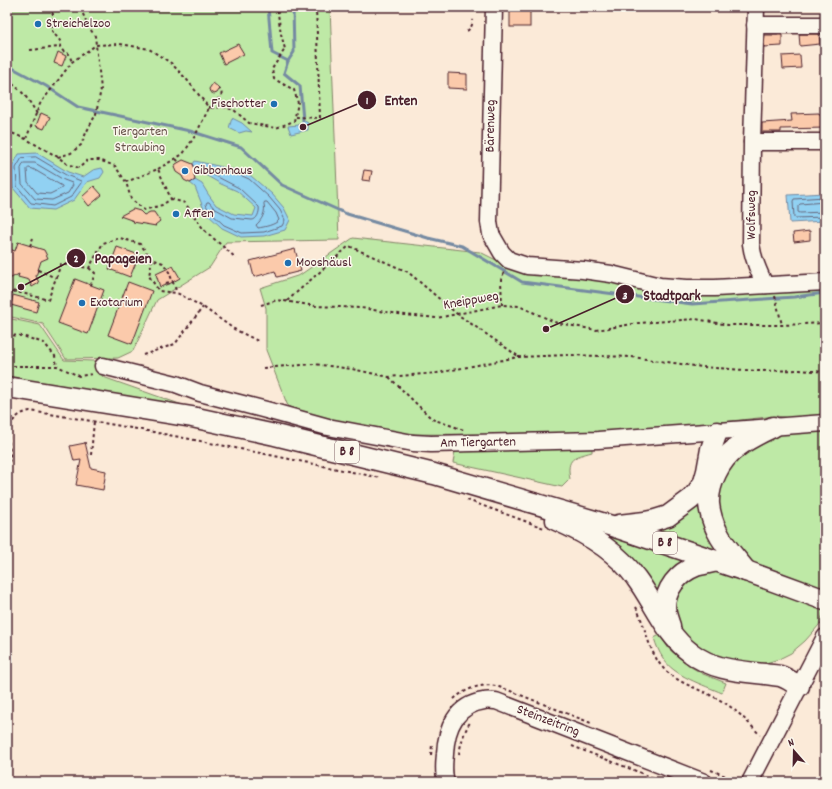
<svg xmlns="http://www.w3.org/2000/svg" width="832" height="789" viewBox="0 0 832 789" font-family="Dekko,sans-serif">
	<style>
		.green { fill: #bee9a6; stroke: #848468 }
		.water { fill: #91d1f2; stroke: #758aa2 }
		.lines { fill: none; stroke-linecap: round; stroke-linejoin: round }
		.shore { stroke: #66667b; stroke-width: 1 }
		.stream { stroke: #758aa2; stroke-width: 3 }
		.building { fill: #fbcaab; stroke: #4a1f2b }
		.minor-casing { stroke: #4a1f2b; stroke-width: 19 }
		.major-casing { stroke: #4a1f2b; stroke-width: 23 }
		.path { stroke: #4a1f2b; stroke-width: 2; stroke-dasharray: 3 3; stroke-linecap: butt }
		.minor { stroke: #fbf7ec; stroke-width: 16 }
		.major { stroke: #fbf7ec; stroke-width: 20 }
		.poi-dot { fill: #1f6fb2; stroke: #fbf7ec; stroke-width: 1.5 }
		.labels { text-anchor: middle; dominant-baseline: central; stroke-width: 3; stroke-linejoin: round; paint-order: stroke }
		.shield { fill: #fbf7ec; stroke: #7f6065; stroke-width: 1 }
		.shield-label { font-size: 13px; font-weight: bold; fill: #4a1f2b }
		.poi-label { font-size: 14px; fill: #4a1f2b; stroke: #fbf7ec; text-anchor: start }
		.street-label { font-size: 14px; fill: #4a1f2b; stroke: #fbf7ec }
		.park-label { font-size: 14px; fill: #67524a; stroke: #fbf7ec }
		.leader { fill: none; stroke: #4a1f2b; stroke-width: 1.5 }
		.callout-dot { fill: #4a1f2b; stroke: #fbf7ec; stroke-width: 1.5 }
		.mark-label { font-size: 12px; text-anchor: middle; font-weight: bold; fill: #fff }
		.callout-label { font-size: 15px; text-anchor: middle; font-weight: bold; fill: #4a1f2b; stroke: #fbf7ec; stroke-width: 3; stroke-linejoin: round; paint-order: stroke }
	</style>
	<rect width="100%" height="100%" fill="#fbead8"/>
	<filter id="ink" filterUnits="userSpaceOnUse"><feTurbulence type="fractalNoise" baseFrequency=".025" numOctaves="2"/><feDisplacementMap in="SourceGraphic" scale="8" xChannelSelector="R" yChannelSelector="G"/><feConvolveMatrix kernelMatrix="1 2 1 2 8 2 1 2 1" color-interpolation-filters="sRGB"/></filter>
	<g filter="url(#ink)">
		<g class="green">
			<polygon points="7,7 330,7 339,240 226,242 210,267 157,300 133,351 118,358 66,359 43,324 7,316"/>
			<polygon points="353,238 480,252 512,268 531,272 825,287 825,417 795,419 776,416 652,430 588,435 394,434 293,411 287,404 266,350 266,308 260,288 300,275"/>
			<polygon points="7,318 40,325 64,360 94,361 103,377 191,408 7,379"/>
			<polygon points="825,430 825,590 767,570 752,562 739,552 728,540 715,498 732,459 768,437 781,434"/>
			<path d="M592 447V452C574 457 566 458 570 479L562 487 453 463 455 451Z"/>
			<polygon points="697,501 723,554 651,530"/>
			<polygon points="597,530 690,561 660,599"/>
			<polygon points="713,569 825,608 819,625 813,632 805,641 791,653 779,659 766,663 752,665 724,664 680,635 670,605 677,586"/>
			<path d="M660 635 669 649 691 667 703 674 726 683 722 693C704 685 673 676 663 658 659 652 656 645 654 638Z"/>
		</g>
		<g class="water">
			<polygon points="232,118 242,123 252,132 246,131 239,133 229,128"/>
			<polygon points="303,120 308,123 308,130 291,134 288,126 299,125"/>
			<polygon points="37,153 68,172 83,177 93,170 102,168 104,172 100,178 87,182 74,200 53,210 30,208 13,188 12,167 19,154"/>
			<polygon points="195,161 241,171 251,176 272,194 284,208 290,220 285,230 264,236 241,237 222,228 205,212 195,187 190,183 195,180 202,184 208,194 216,205 234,214 253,216 256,208 237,191 221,184 195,169 193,164"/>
			<polygon points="825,193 825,221 790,223 788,195"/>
		</g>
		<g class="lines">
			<g class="shore">
				<polygon points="36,157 66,175 81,181 81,183 71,197 53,206 31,203 17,186 16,168 22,158"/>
				<polygon points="24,163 35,163 64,180 72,183 73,185 68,193 52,200 35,199 22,184 21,169"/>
				<polygon points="29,168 33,169 62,186 62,188 50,194 37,193 28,182 27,170"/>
				<path d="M209 168 240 175 249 179 269 197 280 210 285 220 282 226 264 232 242 233 224 225 208 210 206 204 207 202H209L214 208 232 218 252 220C257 220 260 212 259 207L239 188 208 172V170Z"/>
				<polyline points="825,197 794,199 793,201 794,217 795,218 825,217"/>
				<path d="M265 202H267L276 213 279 220C275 225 264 227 258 228L256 225C262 220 266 212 264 204Z"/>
				<polyline points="825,202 800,204 798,206 798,212 800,213 825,212"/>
			</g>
			<g class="stream">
				<polyline points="268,7 272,53 288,61"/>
				<polyline points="293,7 294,52 288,61 284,73 300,86 303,120"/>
				<polyline points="7,65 46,86 78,107 190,131 241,147 282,185 347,214 428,238 462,246 522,282 692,304 794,297 825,293"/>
			</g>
		</g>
		<g class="building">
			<rect x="510" y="7" width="20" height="20"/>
			<polygon points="799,34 819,34 820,44 800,46"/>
			<polygon points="765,35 782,35 782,46 764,47"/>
			<polygon points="238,44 244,54 224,64 219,53"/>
			<polygon points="58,52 66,56 62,66 54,63"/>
			<polygon points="800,55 801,68 783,69 782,56"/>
			<polygon points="448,73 467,74 467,89 448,88"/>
			<polygon points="213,83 218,87 219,90 217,93 214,94 210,92 209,89"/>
			<polygon points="41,113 50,117 44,129 36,126"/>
			<polygon points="819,113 819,114 825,114 825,128 781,129 781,132 762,132 762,123 792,121 791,114"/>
			<polygon points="183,160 193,164 195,169 194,175 195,180 190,183 184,180 182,176 176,172 174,167 176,164"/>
			<polygon points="364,170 372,171 370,181 362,180"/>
			<polygon points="94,186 102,195 89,206 82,197"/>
			<polygon points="133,209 140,211 144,215 150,212 154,212 160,221 155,225 156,226 133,222 134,221 120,216"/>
			<polygon points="810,231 810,240 794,242 793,233"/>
			<polygon points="18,242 44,250 48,258 41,261 36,276 39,283 32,287 29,280 18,277 19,274 7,280 7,256 9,249 15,251"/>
			<polygon points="117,247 139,255 130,277 109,269"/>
			<polygon points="295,249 301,271 277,277 275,271 254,277 250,261"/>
			<polygon points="173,266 180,278 171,283 160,287 156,274"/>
			<polygon points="75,279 104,290 88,334 58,323"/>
			<polygon points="128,282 152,291 132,344 108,335"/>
			<polygon points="13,295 39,302 36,312 11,305"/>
			<polygon points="85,442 91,468 106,471 103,490 76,485 81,460 74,461 70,446 85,443"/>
		</g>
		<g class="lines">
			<defs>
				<g id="minor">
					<polyline points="494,7 489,222 491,234 502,253 509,260 527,266 583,270 611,274 660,286 687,288 715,288 825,282"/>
					<path d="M756 7 752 142 751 244C753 259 759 272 765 285"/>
					<polyline points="755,25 825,25"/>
					<polyline points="752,142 825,142"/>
					<polyline points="103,366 176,384 200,393 243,404 270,411 328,427 413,443 431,444 598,440 825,423"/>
					<path d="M446 782C443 773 444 763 445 754 446 729 456 705 484 701 488 700 492 701 496 701L704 782"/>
					<polyline points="750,782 825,637"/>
				</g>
				<g id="major">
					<polyline points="7,387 192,417 275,435 434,474 612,526 746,571 825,600"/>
					<path d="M556 520C586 533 617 551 636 578 654 602 666 635 691 653 713 670 739 671 765 674 770 675 776 675 780 676 787 678 793 683 799 686"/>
					<polyline points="619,525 645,522 655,520 668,516 691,499 698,491 704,482 707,471 711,449 717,432"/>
					<path d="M746 571C736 558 724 546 717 531 713 523 710 513 709 504 708 484 720 460 736 448 747 439 760 433 773 427"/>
					<path d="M670 626C668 620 666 615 665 608 665 589 678 573 696 566 703 564 710 563 717 561"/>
				</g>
			</defs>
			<use href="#minor" class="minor-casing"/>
			<use href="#major" class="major-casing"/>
			<g class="path">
				<polyline points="49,7 53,14 52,31 61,42 60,47 63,51 69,54 72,62"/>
				<path d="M467 31C471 28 473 25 472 20"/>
				<polyline points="30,50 60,47"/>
				<path d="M7 81C21 88 29 100 37 114"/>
				<polyline points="296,117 320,118 316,7"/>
				<polyline points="7,131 26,139 58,157 67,164 79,168 88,160 99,160 115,166 126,182 131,199 144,210 162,205 171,199 158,169 126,182"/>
				<path d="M26 139 40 104 72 62 96 45 120 44 149 49 171 63 188 81 209 108 214 102 221 97C222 93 222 91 219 89"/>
				<polyline points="58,157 71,153 81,145 86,133 96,114 101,89 95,36 88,26 80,7"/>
				<polyline points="176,159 179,162"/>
				<polyline points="158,169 183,154 195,136 209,108 224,107 234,110 249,123 276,128 294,121 298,103 294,90 274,79 272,69 285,49 281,34 277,7"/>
				<polyline points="171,199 185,203 204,230 236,258"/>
				<polyline points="30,246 33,238"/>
				<polyline points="152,259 149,276 159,291 177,293 203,307 234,329 260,342"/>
				<polyline points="89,268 95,273 91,285"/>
				<polyline points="38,270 56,278"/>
				<polyline points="166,283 173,281"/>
				<polyline points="7,290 30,295 48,300 61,264 89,268 103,243 120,238 140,244 152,259 163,263 169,272 177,293"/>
				<polyline points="775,296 782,325"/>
				<polyline points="7,298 14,291"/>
				<polyline points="287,301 349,246 408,272 457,314 518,356"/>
				<polyline points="261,305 277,300 316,306 361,308 405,315 437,318 502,305 519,306 557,323 596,330 639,323 696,319 728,325 782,325 825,323"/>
				<polyline points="502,305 501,280 504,272"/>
				<polyline points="7,335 22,336 44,343 55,356 57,366"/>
				<polyline points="143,355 175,344 203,307"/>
				<polyline points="7,366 57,366 79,376 93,374"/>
				<polyline points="263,368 314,364 352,369 389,377 437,373 518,357 568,355 632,357 702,367 758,371 800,370 825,372"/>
				<polyline points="389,377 432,419 464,430"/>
				<polyline points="91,455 94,421"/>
				<path d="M7 468C8 465 9 462 10 459 11 450 7 440 9 431 11 419 20 413 30 411 148 429 265 454 381 478"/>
				<polyline points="467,500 544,528"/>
				<path d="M636 607C646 627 648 652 664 669 679 684 700 689 718 699 735 708 747 721 760 735"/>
				<polyline points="821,625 825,618"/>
				<path d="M454 699C465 689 482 683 496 686 500 687 504 689 508 690L591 723"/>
				<polyline points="572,746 664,782"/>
				<path d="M459 754C461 743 464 731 471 721"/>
				<polyline points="431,755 432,745"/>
				<polyline points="711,770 728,777 732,782"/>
			</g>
			<use href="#minor" class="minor"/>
			<use href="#major" class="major"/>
		</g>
	</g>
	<g class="poi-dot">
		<circle cx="38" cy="24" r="4"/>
		<circle cx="274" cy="104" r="4"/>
		<circle cx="185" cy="171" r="4"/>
		<circle cx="176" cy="214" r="4"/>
		<circle cx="288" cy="263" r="4"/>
		<circle cx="82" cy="303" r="4"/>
	</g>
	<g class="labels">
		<g class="shield">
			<rect x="335" y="441" width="24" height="22" rx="3"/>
			<rect x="653" y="532" width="24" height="22" rx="3"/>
		</g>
		<g class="shield-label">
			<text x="347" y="452">B 8</text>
			<text x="665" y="543">B 8</text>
		</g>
		<g class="poi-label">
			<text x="46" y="24">Streichelzoo</text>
			<text x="266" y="104" text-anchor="end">Fischotter</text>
			<text x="193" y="171">Gibbonhaus</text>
			<text x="184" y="214">Affen</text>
			<text x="296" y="263">Mooshäusl</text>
			<text x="90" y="303">Exotarium</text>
		</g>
		<g class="street-label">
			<text transform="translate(491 126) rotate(-89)">Bärenweg</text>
			<text transform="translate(752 215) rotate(-90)">Wolfsweg</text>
			<text transform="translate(471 301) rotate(-10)">Kneippweg</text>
			<text transform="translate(478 443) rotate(-1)">Am Tiergarten</text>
			<text transform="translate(548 721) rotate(21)">Steinzeitring</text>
		</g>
		<g class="park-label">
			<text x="140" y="132">Tiergarten<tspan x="140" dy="16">Straubing</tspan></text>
		</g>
	</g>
	<path class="leader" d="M303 127L367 100M21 287L76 258M546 329L625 294"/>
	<g class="callout-dot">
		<circle cx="303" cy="127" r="4"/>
		<circle cx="21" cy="287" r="4"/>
		<circle cx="546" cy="329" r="4"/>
		<circle cx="367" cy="100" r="10"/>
		<circle cx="76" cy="258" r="10"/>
		<circle cx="625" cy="294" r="10"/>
	</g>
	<g class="mark-label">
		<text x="367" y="104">1</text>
		<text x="76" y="262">2</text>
		<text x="625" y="299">3</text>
	</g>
	<g class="callout-label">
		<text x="401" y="105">Enten</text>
		<text x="123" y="263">Papageien</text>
		<text x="672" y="300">Stadtpark</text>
	</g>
	<rect width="832" height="789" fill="none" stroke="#fbf7ec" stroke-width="24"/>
	<rect x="12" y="12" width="808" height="765" fill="none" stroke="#4a1f2b" stroke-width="1.5" filter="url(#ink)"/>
	<g transform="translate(794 751) rotate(340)" stroke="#fbf7ec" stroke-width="3" paint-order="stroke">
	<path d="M0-3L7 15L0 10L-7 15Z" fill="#4a1f2b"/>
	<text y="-6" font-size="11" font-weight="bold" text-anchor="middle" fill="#4a1f2b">N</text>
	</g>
</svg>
